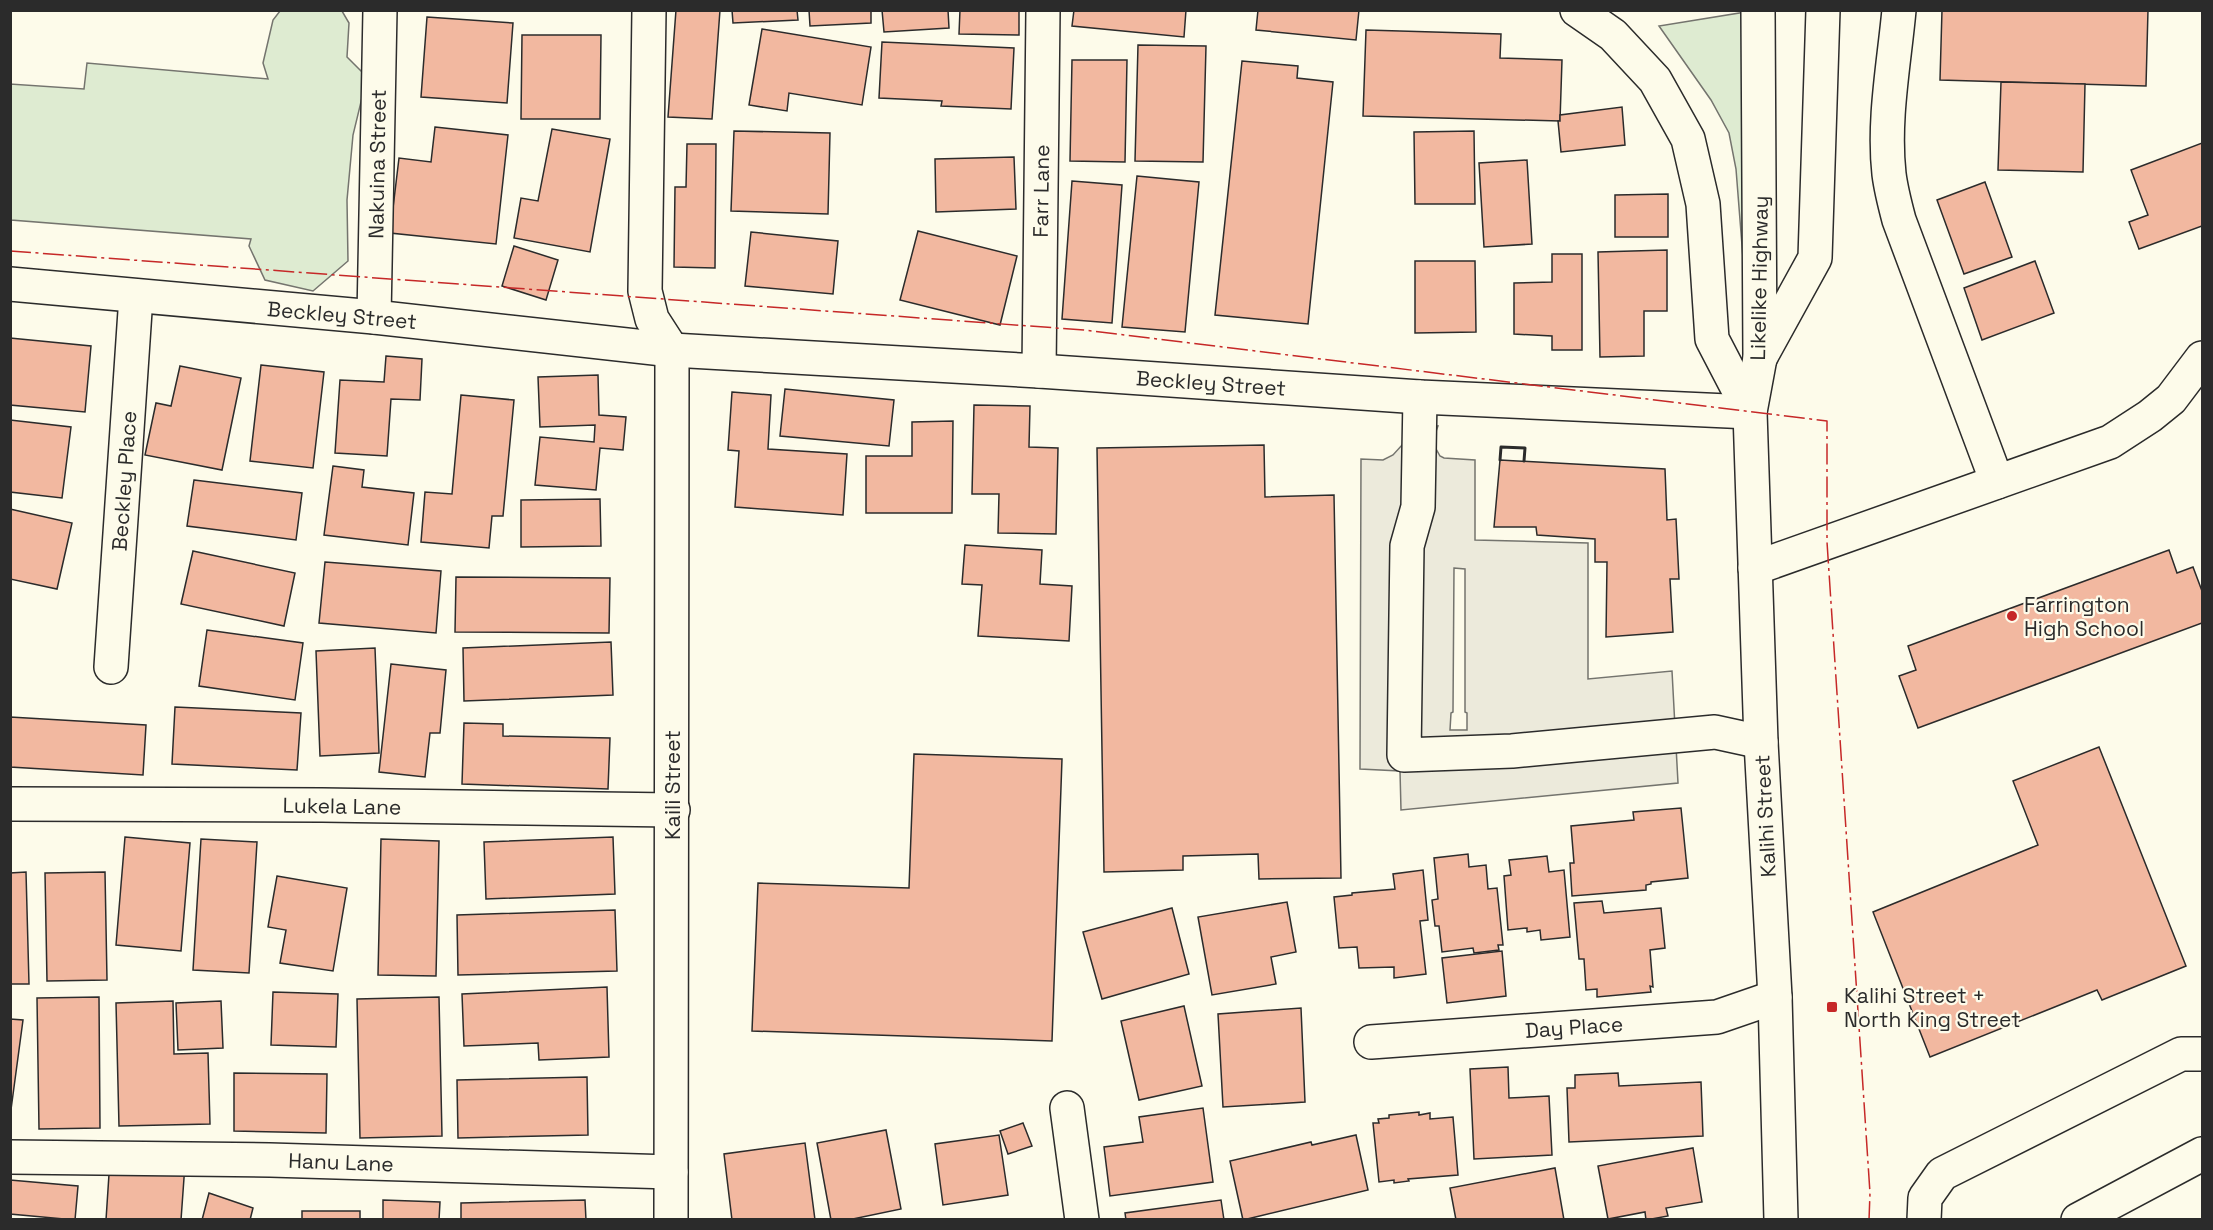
<svg xmlns="http://www.w3.org/2000/svg" width="2213" height="1230" viewBox="0 0 2213 1230" font-family="'Space Grotesk',sans-serif">
	<style>
		.green { fill: #deebd1; stroke: #74746e; stroke-width: 1.5 }
		.parking { fill: #eceadb; stroke: #74746e; stroke-width: 1.5; fill-rule: evenodd }
		.building { fill: #f2b8a0; stroke: #2b2b2b; stroke-width: 1.5 }
		.lines { fill: none; stroke-linecap: round; stroke-linejoin: round }
		.minor-casing { stroke: #2b2b2b; stroke-width: 36 }
		.major-casing { stroke: #2b2b2b; stroke-width: 36 }
		.highway-casing { stroke: #2b2b2b; stroke-width: 36 }
		.minor { stroke: #fdfbea; stroke-width: 33 }
		.major { stroke: #fdfbea; stroke-width: 33 }
		.highway { stroke: #fdfbea; stroke-width: 33 }
		.wall { stroke: #2b2b2b; stroke-width: 3 }
		.power { stroke: #c62828; stroke-width: 1.5; stroke-dasharray: 21 4.5 3 4.5; stroke-linecap: butt }
		.poi-dot { fill: #c62828; stroke: #fdfbea; stroke-width: 2 }
		.labels { text-anchor: middle; dominant-baseline: central; stroke-width: 4.5; stroke-linejoin: round; paint-order: stroke }
		.street-label { font-size: 21px; fill: #2b2b2b; stroke: #fdfbea }
		.poi-label { font-size: 21px; fill: #2b2b2b; stroke: #fdfbea; text-anchor: start }
	</style>
	<rect width="100%" height="100%" fill="#fdfbea"/>
	<g class="green">
		<polygon points="280,11 342,11 349,23 347,57 367,77 353,135 347,200 348,261 313,291 265,280 249,246 251,239 11,220 10,84 84,89 87,63 268,79 263,63 273,20"/>
		<polygon points="1752,11 1751,360 1736,169 1729,133 1711,100 1659,26"/>
	</g>
	<path class="parking" d="M1406 424 1438 426 1435 434V447L1440 456 1444 458 1475 460V540L1588 543V679L1672 671 1678 783 1401 810 1400 771 1360 769 1361 459 1383 460 1393 455 1403 444ZM1454 568 1465 569V712L1467 713V730H1450L1451 713 1453 712Z"/>
	<g class="building">
		<polygon points="676,10 720,10 712,119 668,117"/>
		<polygon points="732,10 797,10 798,20 733,23"/>
		<polygon points="809,10 871,10 871,23 810,26"/>
		<polygon points="882,10 948,10 949,28 884,32"/>
		<polygon points="960,10 1019,10 1019,35 959,34"/>
		<polygon points="1074,10 1186,10 1184,37 1072,26"/>
		<polygon points="1258,10 1359,10 1356,40 1256,30"/>
		<polygon points="1942,10 2148,10 2146,86 1940,80"/>
		<polygon points="427,17 513,23 507,103 421,97"/>
		<polygon points="762,29 871,47 862,105 789,93 787,111 749,105"/>
		<polygon points="1366,30 1501,34 1500,58 1562,60 1560,121 1363,116"/>
		<polygon points="522,35 601,35 600,119 521,119"/>
		<polygon points="882,42 1014,48 1011,109 941,106 942,101 879,98"/>
		<polygon points="1138,45 1206,46 1203,162 1135,161"/>
		<polygon points="1072,60 1127,60 1125,162 1070,161"/>
		<polygon points="1242,61 1298,66 1297,78 1333,82 1308,324 1215,315"/>
		<polygon points="2001,82 2085,84 2083,172 1998,170"/>
		<polygon points="1622,107 1625,145 1561,152 1558,121 1560,121 1560,115"/>
		<polygon points="435,127 508,135 496,244 390,233 399,158 431,162"/>
		<polygon points="552,129 610,139 590,252 514,238 521,198 538,201"/>
		<polygon points="734,131 830,133 828,214 731,211"/>
		<polygon points="1474,131 1475,204 1415,204 1414,132"/>
		<polygon points="2202,143 2202,226 2139,249 2129,222 2148,215 2131,170"/>
		<polygon points="687,144 716,144 715,268 674,267 675,187 686,187"/>
		<polygon points="1014,157 1016,209 936,212 935,159"/>
		<polygon points="1527,160 1532,244 1484,247 1479,163"/>
		<polygon points="1137,176 1199,182 1185,332 1122,327"/>
		<polygon points="1072,181 1122,185 1112,323 1062,319"/>
		<polygon points="1985,182 2012,257 1964,274 1937,200"/>
		<polygon points="1668,194 1668,237 1615,237 1615,195"/>
		<polygon points="918,231 1017,256 1000,325 900,300"/>
		<polygon points="751,232 838,241 833,294 745,286"/>
		<polygon points="514,246 558,260 546,300 502,286"/>
		<polygon points="1667,250 1667,311 1644,311 1644,356 1600,357 1598,252"/>
		<polygon points="1552,254 1582,254 1582,350 1552,350 1552,336 1514,334 1514,283 1552,282"/>
		<polygon points="1415,261 1475,261 1476,332 1415,333"/>
		<polygon points="2035,261 2054,313 1982,340 1964,288"/>
		<polygon points="10,338 91,346 85,412 10,405"/>
		<polygon points="386,356 422,359 420,400 391,399 387,456 335,453 340,380 384,382"/>
		<polygon points="261,365 324,372 313,468 250,461"/>
		<polygon points="180,366 241,378 222,470 145,455 156,403 171,406"/>
		<polygon points="598,375 599,415 626,417 623,450 600,448 596,490 535,485 540,437 594,442 595,425 540,427 538,377"/>
		<polygon points="785,389 894,400 889,446 780,436"/>
		<polygon points="732,392 771,395 768,449 847,454 843,515 735,507 739,451 728,450"/>
		<polygon points="461,395 514,400 503,516 492,516 489,548 421,542 425,492 452,494"/>
		<polygon points="974,405 1030,406 1029,447 1058,448 1056,534 998,533 999,494 972,494"/>
		<polygon points="10,420 71,427 62,498 10,492"/>
		<polygon points="953,421 952,513 866,513 866,456 912,456 912,422"/>
		<polygon points="1264,445 1265,497 1334,495 1341,878 1259,879 1258,854 1183,856 1183,870 1104,872 1097,448"/>
		<polygon points="1500,460 1665,469 1667,520 1676,519 1679,579 1670,579 1673,632 1606,637 1607,562 1595,562 1595,539 1537,535 1536,527 1494,527"/>
		<polygon points="333,466 364,470 362,487 414,493 408,545 324,535"/>
		<polygon points="194,480 302,493 296,540 187,526"/>
		<polygon points="600,499 601,546 521,547 521,500"/>
		<polygon points="10,509 72,523 57,589 10,579"/>
		<polygon points="965,545 1042,550 1040,584 1072,586 1069,641 978,636 982,585 962,584"/>
		<polygon points="2169,550 2177,573 2193,567 2202,591 2202,623 1918,728 1899,676 1916,670 1908,646"/>
		<polygon points="193,551 295,573 284,626 181,604"/>
		<polygon points="325,562 441,571 436,633 319,623"/>
		<polygon points="456,577 610,578 609,633 455,632"/>
		<polygon points="207,630 303,643 295,700 199,686"/>
		<polygon points="611,642 613,695 464,701 463,648"/>
		<polygon points="375,648 379,753 320,756 316,651"/>
		<polygon points="391,664 446,670 440,733 430,733 425,777 379,772"/>
		<polygon points="175,707 301,713 297,770 172,764"/>
		<polygon points="10,717 146,725 143,775 10,767"/>
		<polygon points="464,723 503,724 503,736 610,738 608,789 462,784"/>
		<polygon points="2099,747 2186,966 2102,1000 2097,990 1930,1057 1873,912 2038,845 2013,781"/>
		<polygon points="914,754 1062,759 1052,1041 752,1031 758,883 909,888"/>
		<polygon points="1681,808 1688,878 1651,882 1651,884 1646,885 1646,890 1572,896 1570,863 1574,863 1571,826 1634,820 1633,812"/>
		<polygon points="125,837 190,843 181,951 116,945"/>
		<polygon points="613,837 615,894 486,899 484,842"/>
		<polygon points="201,839 257,842 249,973 193,970"/>
		<polygon points="381,839 439,841 436,976 378,975"/>
		<polygon points="1468,854 1469,867 1486,865 1488,889 1497,888 1503,945 1498,945 1499,950 1474,953 1473,948 1442,952 1439,926 1435,926 1432,900 1438,899 1434,858"/>
		<polygon points="1547,856 1549,872 1564,870 1570,937 1541,940 1540,930 1527,932 1527,928 1508,930 1504,876 1511,875 1509,860"/>
		<polygon points="1423,870 1428,920 1420,921 1426,974 1394,978 1394,967 1359,968 1357,947 1339,948 1334,897 1352,895 1352,893 1395,889 1393,874"/>
		<polygon points="26,872 29,984 10,984 10,873"/>
		<polygon points="105,872 107,980 47,981 45,873"/>
		<polygon points="277,876 347,888 333,971 280,963 286,930 268,927"/>
		<polygon points="1602,901 1604,913 1661,908 1665,948 1650,950 1653,987 1650,986 1651,992 1597,997 1597,989 1586,990 1584,959 1579,959 1574,903"/>
		<polygon points="1287,902 1296,952 1271,957 1276,984 1212,995 1198,917"/>
		<polygon points="1172,908 1189,974 1102,999 1083,932"/>
		<polygon points="615,910 617,971 458,975 457,915"/>
		<polygon points="1502,951 1506,996 1447,1003 1442,958"/>
		<polygon points="607,987 609,1057 539,1060 538,1043 464,1046 462,994"/>
		<polygon points="273,992 338,994 336,1047 271,1045"/>
		<polygon points="99,997 100,1128 39,1129 37,998"/>
		<polygon points="439,997 442,1136 360,1138 357,999"/>
		<polygon points="173,1001 174,1054 208,1053 210,1124 119,1126 116,1003"/>
		<polygon points="221,1001 223,1048 178,1050 176,1003"/>
		<polygon points="1184,1006 1202,1086 1139,1100 1121,1021"/>
		<polygon points="1301,1008 1305,1102 1223,1107 1218,1014"/>
		<polygon points="10,1019 23,1020 10,1117"/>
		<polygon points="1508,1067 1509,1098 1549,1096 1552,1155 1474,1159 1470,1069"/>
		<polygon points="234,1073 327,1074 326,1133 234,1131"/>
		<polygon points="1618,1073 1619,1086 1701,1082 1703,1136 1569,1142 1567,1088 1575,1088 1575,1075"/>
		<polygon points="587,1077 588,1135 458,1138 457,1080"/>
		<polygon points="1203,1108 1213,1182 1110,1196 1104,1147 1143,1142 1139,1117"/>
		<polygon points="1419,1112 1419,1115 1430,1113 1430,1119 1453,1117 1458,1175 1408,1179 1409,1181 1394,1183 1394,1180 1379,1182 1373,1123 1379,1123 1378,1119 1389,1118 1389,1115"/>
		<polygon points="1023,1123 1032,1146 1008,1154 1000,1131"/>
		<polygon points="886,1130 901,1209 848,1220 831,1220 817,1143"/>
		<polygon points="999,1135 1008,1195 943,1205 935,1144"/>
		<polygon points="1356,1135 1368,1190 1243,1220 1230,1161 1311,1142 1312,1145"/>
		<polygon points="805,1143 815,1220 732,1220 724,1154"/>
		<polygon points="1693,1148 1702,1202 1666,1208 1668,1216 1646,1220 1645,1212 1608,1219 1598,1166"/>
		<polygon points="110,1159 185,1164 181,1220 106,1220"/>
		<polygon points="1555,1168 1564,1220 1456,1220 1450,1188"/>
		<polygon points="10,1180 78,1186 75,1220 10,1214"/>
		<polygon points="209,1193 253,1208 250,1220 202,1220"/>
		<polygon points="383,1200 440,1202 439,1220 383,1220"/>
		<polygon points="585,1200 586,1220 461,1220 461,1203"/>
		<polygon points="1221,1200 1224,1220 1126,1220 1125,1213"/>
		<rect x="302" y="1211" width="58" height="9"/>
	</g>
	<g class="lines">
		<defs>
			<g id="minor">
				<polyline points="649,10 645,291 652,319 672,350 671,1220"/>
				<path d="M1899 10C1894 64 1883 120 1889 174 1891 190 1895 205 1899 220L1997 482"/>
				<polyline points="10,284 374,317 672,350 1039,371 1420,397 1750,412"/>
				<polyline points="374,317 380,10"/>
				<polyline points="1039,371 1043,10"/>
				<polyline points="1420,397 1418,507 1407,546 1404,755 1512,751 1715,732 1761,742"/>
				<polyline points="1755,568 2110,442 2150,416 2171,399 2202,358"/>
				<polyline points="111,667 136,296"/>
				<polyline points="10,804 322,805 673,810"/>
				<polyline points="1371,1042 1717,1017 1775,997"/>
				<polyline points="1067,1108 1082,1220"/>
				<polyline points="10,1157 270,1160 671,1172"/>
				<polyline points="1924,1220 1925,1198 1942,1174 2181,1054 2202,1054"/>
				<polyline points="2078,1220 2202,1154"/>
			</g>
			<g id="major">
				<polyline points="1577,10 1613,35 1655,80 1688,139 1703,204 1712,339 1750,412"/>
				<polyline points="1758,10 1760,358 1750,412 1761,742 1775,997 1781,1220"/>
			</g>
			<polyline id="highway" points="1760,358 1815,258 1823,10"/>
		</defs>
		<use href="#minor" class="minor-casing"/>
		<use href="#major" class="major-casing"/>
		<use href="#highway" class="highway-casing"/>
		<use href="#minor" class="minor"/>
		<use href="#major" class="major"/>
		<use href="#highway" class="highway"/>
		<polyline class="wall" points="1500,460 1501,447 1525,448 1524,461"/>
		<polyline class="power" points="10,251 1084,330 1827,421 1827,542 1870,1193 1869,1220"/>
	</g>
	<g class="poi-dot">
		<circle cx="2012" cy="616" r="6"/>
		<rect x="1826" y="1001" width="12" height="12" rx="3"/>
	</g>
	<g class="labels">
		<g class="street-label">
			<text transform="translate(377 164) rotate(-89)">Nakuina Street</text>
			<text transform="translate(1041 191) rotate(-89)">Farr Lane</text>
			<text transform="translate(1759 278) rotate(-89)">Likelike Highway</text>
			<text transform="translate(342 315) rotate(5)">Beckley Street</text>
			<text transform="translate(1211 383) rotate(4)">Beckley Street</text>
			<text transform="translate(124 481) rotate(-86)">Beckley Place</text>
			<text transform="translate(672 785) rotate(-90)">Kaili Street</text>
			<text transform="translate(342 806) rotate(1)">Lukela Lane</text>
			<text transform="translate(1765 816) rotate(-93)">Kalihi Street</text>
			<text transform="translate(1574 1027) rotate(-4)">Day Place</text>
			<text transform="translate(341 1162) rotate(2)">Hanu Lane</text>
		</g>
		<g class="poi-label">
			<text x="2024" y="604">Farrington<tspan x="2024" dy="24">High School</tspan></text>
			<text x="1844" y="995">Kalihi Street +<tspan x="1844" dy="24">North King Street</tspan></text>
		</g>
	</g>
	<rect width="2213" height="1230" fill="none" stroke="#2b2b2b" stroke-width="24"/>
</svg>
